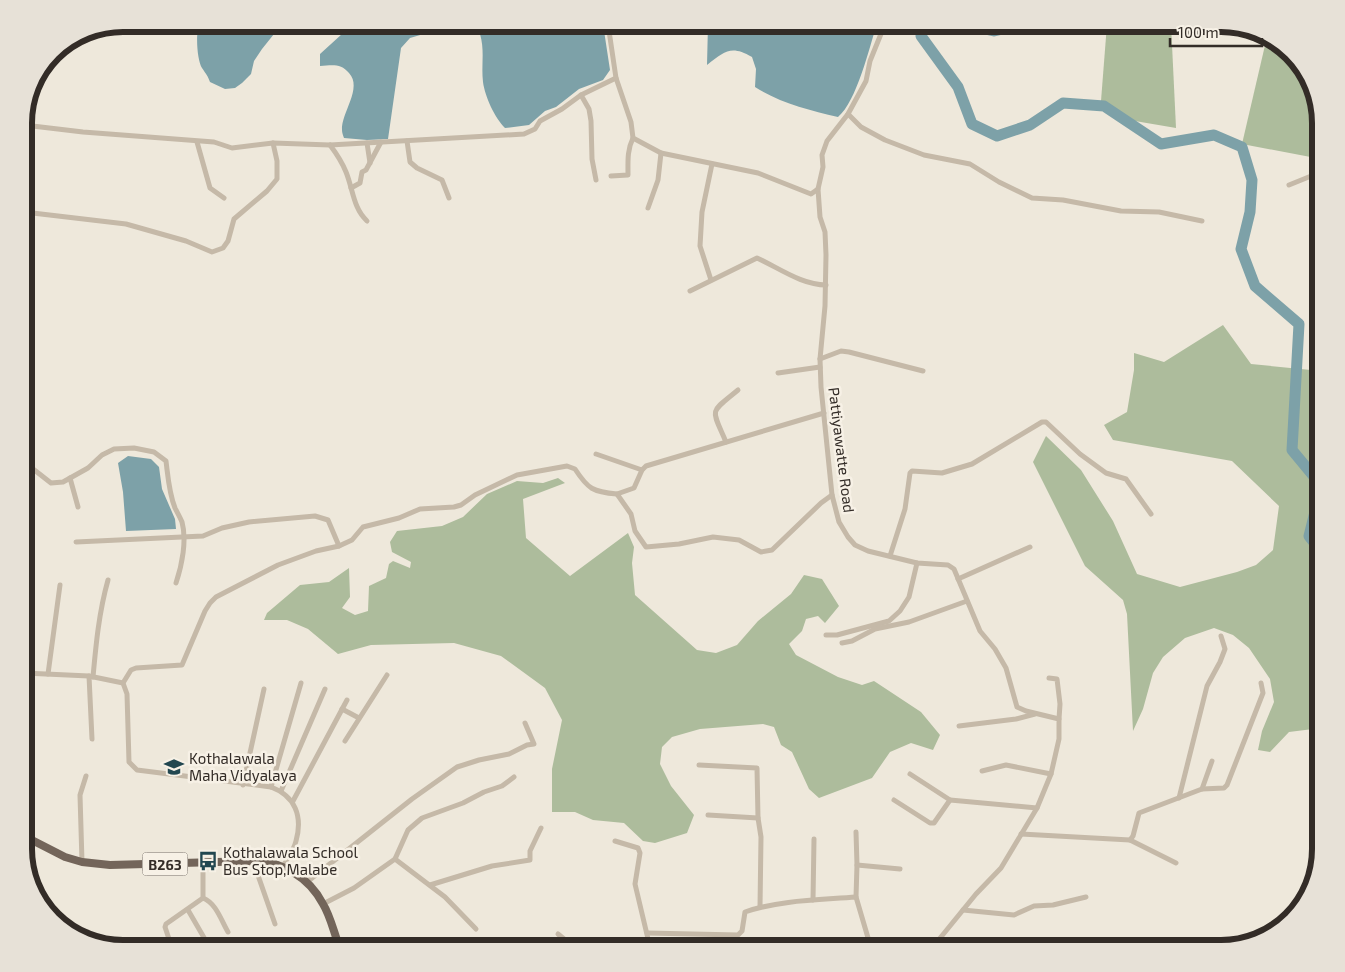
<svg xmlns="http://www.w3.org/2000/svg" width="1345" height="972" viewBox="0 0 1345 972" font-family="'Exo 2',sans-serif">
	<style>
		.green { fill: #adbc9c }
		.water { fill: #7da1a8 }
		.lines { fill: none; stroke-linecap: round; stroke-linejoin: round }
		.river { stroke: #7da1a8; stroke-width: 11 }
		.minor { stroke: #c5b9a8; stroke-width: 5 }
		.primary { stroke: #73655a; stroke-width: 8 }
		.labels { text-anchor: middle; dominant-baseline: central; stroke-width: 5; stroke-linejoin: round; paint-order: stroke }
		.shield { fill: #f7f1e6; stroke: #6e6760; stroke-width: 1 }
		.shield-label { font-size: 14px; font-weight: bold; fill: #332c27 }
		.street-label { font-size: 15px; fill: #332c27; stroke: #f7f1e6 }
		.poi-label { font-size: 15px; fill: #332c27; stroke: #f7f1e6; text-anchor: start }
		.rim { fill: none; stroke: #332c27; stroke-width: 6 }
	</style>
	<rect width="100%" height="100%" fill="#eee8db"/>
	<g class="green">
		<polygon points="1107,24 1171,24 1176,128 1135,121 1101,101"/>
		<polygon points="1266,41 1283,45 1311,79 1321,123 1321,159 1242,144"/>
		<polygon points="1223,325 1251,364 1321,371 1321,728 1289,732 1270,752 1258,750 1262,731 1274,702 1270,679 1249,648 1233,635 1214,628 1185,638 1163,657 1153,673 1143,709 1133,731 1127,614 1123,600 1085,566 1033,462 1046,436 1081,470 1113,521 1137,574 1180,587 1237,572 1256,565 1273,550 1279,506 1232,461 1113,440 1104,425 1127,412 1134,370 1134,353 1164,362"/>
		<polygon points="558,478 565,483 523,499 526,538 570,576 628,533 634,547 632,563 635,595 697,650 716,653 737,645 758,621 791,594 804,575 822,579 839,606 825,623 818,616 806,619 802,631 789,644 796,655 838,677 862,685 874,681 921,712 940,735 933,750 911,743 890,752 872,778 819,798 809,789 792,752 781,745 774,727 763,724 700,729 672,737 662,747 660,764 671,786 694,815 687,833 655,843 643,841 624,823 593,820 575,812 552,812 552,769 562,720 545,688 501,656 454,643 371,645 338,654 308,629 287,620 264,620 267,613 300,585 329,582 349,568 350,597 342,608 355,615 368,611 369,586 386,578 389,564 393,561 410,568 411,562 392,552 390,542 397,531 442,526 463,517 487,494 517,481 543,483"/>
		<polygon points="1321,816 1321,849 1314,871 1318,856 1319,822"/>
	</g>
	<g class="water">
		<path d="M200 24H282L262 49 254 61 251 74 242 83 235 88 225 89 210 82C208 76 206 74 202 68 197 60 195 31 200 24Z"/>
		<path d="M353 24H447L427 33 410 38 401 48 388 139 367 140 344 138C343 135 342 133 342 130 341 113 363 88 349 73 341 63 332 65 320 66V54Z"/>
		<path d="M457 24H603L610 70 603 80 579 89 556 107 545 111 529 125 505 128C495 118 485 97 483 82 481 65 485 51 480 34L462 28Z"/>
		<path d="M708 24H877C869 48 857 101 838 117 809 110 780 103 755 87L756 69 752 57C731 45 725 51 707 65Z"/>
		<polygon points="128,456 151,459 159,467 162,489 175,519 176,529 126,531 123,492 118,463"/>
	</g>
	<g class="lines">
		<g class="river">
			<polyline points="925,24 921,36 958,87 972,124 997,136 1030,125 1063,103 1104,106 1161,144 1214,135 1242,147 1252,180 1250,212 1241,249 1255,286 1299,324 1292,450 1321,485"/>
			<polyline points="963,24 994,31 1024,24"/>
			<polyline points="1321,488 1309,536 1321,551"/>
		</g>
		<g class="minor">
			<polyline points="608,24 616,78 631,122 633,138 661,153 758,173 811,194 818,189 820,217 825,232 826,255 825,306 820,359 821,387 832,495 839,522 848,537 855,545 868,551 917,563 948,565 954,569 980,631 995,649 1006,668 1017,707 1026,711 1059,719 1059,739 1051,774 1037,808 1001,868 976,894 932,948"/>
			<polyline points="581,95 589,109 591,121 592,159 596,180"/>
			<polyline points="848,114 861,127 885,140 924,155 970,164 999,182 1032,198 1063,200 1121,211 1159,212 1202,221"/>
			<polyline points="24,125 83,132 214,142 232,148 273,143 330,145 524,134 535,129 540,121 562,109 581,95 616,78"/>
			<polyline points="407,141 410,162 417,168 442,180 449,198"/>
			<polyline points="197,142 210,188 224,198"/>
			<polyline points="367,143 370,163"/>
			<path d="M330 145C336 153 342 162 346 172 353 189 353 208 367 221"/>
			<path d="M611 176 628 175C628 162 627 150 633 138"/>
			<polyline points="1289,185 1321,172"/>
			<polyline points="351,188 360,183 362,172 366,170 381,142"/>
			<polyline points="818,189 823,167 822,155 827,141 848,114 866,81 870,61 885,24"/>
			<polyline points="648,208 658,180 661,153"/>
			<polyline points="24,212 126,224 186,241 212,252 223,248 228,241 234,219 267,191 277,179 277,161 273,143"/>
			<polyline points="711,280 700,246 702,212 712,164"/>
			<path d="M690 291 757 258C779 268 802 285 826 285"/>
			<polyline points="820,359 841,351 849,352 923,371"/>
			<polyline points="778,373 820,367"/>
			<polyline points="824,413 646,466 642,470 634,488 617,494 631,514 635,531 646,547 679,544 713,537 739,540 761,552 772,550 821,503 832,495"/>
			<path d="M726 442C711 407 709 414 738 390"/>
			<polyline points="596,454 642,470"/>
			<path d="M24 459 28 465 51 483 63 482 88 468 102 455 114 449 134 448 154 452 166 461C168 477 169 493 175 508 177 512 180 517 182 522 187 540 182 565 176 583"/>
			<polyline points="70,478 78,507"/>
			<polyline points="76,542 203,536 222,528 249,522 315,516 328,520 339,546"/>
			<polyline points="890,556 905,509 910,473 912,471 942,473 972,464 1042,422 1046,422 1080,454 1106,473 1126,479 1151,514"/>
			<polyline points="958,579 1030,547"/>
			<polyline points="826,635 837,635 889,621 900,611 909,597 917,563"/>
			<polyline points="842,643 852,641 875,629 909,622 967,601"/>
			<path d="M24 673 89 676 123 683 127 694 129 762 137 770 271 787C295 796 303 816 296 841 294 850 288 858 283 866"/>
			<polyline points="48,674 60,585"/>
			<polyline points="89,676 92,739"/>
			<path d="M93 677C96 644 99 612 108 580"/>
			<polyline points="1049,678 1057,679 1060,704 1059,719"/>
			<path d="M123 683 131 670 136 668 182 665 205 611 210 603 216 597 278 565 316 551 339 546 352 540 363 527 399 518 420 509 454 507 461 505 475 495 517 475 567 466 575 469C588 489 593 492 617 494"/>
			<polyline points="342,709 359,718"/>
			<polyline points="959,726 1016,719 1035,714"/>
			<polyline points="345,741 387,675"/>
			<polyline points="699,765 757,768 758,818 761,837 760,907"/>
			<polyline points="982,771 1006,765 1051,774"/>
			<polyline points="243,785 264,689"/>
			<polyline points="271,787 301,683"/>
			<polyline points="1202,789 1212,761"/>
			<polyline points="281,791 325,689"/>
			<polyline points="1179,798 1207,686 1220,662 1225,649 1221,636"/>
			<polyline points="894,800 930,823 934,823 950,800 910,774"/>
			<polyline points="950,800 1037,808"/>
			<polyline points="293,801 347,700"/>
			<polyline points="708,815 758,818"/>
			<polyline points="1021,834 1130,840 1133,836 1139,813 1202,789 1224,788 1227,785 1263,693 1261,683"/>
			<polyline points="1130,840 1176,863"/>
			<polyline points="615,841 638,848 640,853 635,884 649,943 646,948"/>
			<polyline points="395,859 445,897 476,929"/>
			<polyline points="253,861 275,924"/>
			<polyline points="82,862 80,795 86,776"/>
			<polyline points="857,865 900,869"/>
			<polyline points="307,882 412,799 457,767 479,760 509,754 527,745 534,744 525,723"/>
			<polyline points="430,885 492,866 530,860 530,851 541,828"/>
			<polyline points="856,897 857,865 856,832"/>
			<path d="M203 898C216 903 221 920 228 932"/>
			<polyline points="813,900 814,839"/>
			<polyline points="323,904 354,888 395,859 408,830 422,818 463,803 484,792 502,786 514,777"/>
			<polyline points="188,910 210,948"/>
			<polyline points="963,910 1014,915 1034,906 1053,905 1086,897"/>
			<path d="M647 933 738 935 742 931 745 912C780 900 819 900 856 897L871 948"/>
			<polyline points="558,934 575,948"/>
			<polyline points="87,936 88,932"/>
			<polyline points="172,948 165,927 166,924 203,898 203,863"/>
		</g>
		<path class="primary" d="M24 836 65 857 82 862 110 865 253 861C283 862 309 877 323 904 331 917 334 934 340 948"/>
	</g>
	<defs>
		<symbol id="school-bare" viewBox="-9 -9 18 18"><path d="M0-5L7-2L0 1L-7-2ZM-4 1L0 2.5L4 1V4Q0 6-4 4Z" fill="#224750" stroke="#f7f1e6" stroke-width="2.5" paint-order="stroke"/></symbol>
		<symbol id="bus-bare" viewBox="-9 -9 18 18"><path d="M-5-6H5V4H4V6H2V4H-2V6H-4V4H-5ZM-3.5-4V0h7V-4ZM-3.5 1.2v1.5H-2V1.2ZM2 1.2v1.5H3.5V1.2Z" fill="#224750" stroke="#f7f1e6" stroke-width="2.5" paint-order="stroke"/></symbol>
	</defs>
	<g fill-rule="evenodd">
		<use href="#school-bare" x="160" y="753" width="28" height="28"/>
		<use href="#bus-bare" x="194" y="847" width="28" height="28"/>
	</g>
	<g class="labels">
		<rect class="shield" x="142.5" y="852.5" width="45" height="23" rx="4"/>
		<g class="shield-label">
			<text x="165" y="864">B263</text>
		</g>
		<g class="street-label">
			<text transform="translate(842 450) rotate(83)">Pattiyawatte Road</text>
		</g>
		<g class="poi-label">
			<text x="189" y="758">Kothalawala<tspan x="189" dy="17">Maha Vidyalaya</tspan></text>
			<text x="223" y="852">Kothalawala School<tspan x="223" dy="17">Bus Stop,Malabe</tspan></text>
		</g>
	</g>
	<path d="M0 0H1345V972H0ZM123 32H1221A91 91 0 0 1 1312 123V849A91 91 0 0 1 1221 940H123A91 91 0 0 1 32 849V123A91 91 0 0 1 123 32Z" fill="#e7e1d7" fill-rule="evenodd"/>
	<path class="rim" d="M123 32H1221A91 91 0 0 1 1312 123V849A91 91 0 0 1 1221 940H123A91 91 0 0 1 32 849V123A91 91 0 0 1 123 32Z"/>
	<path d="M1170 38v8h92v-8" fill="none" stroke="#332c27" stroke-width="2.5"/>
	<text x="1178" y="38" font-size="15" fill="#332c27" stroke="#f7f1e6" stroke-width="4" paint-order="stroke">100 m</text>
</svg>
